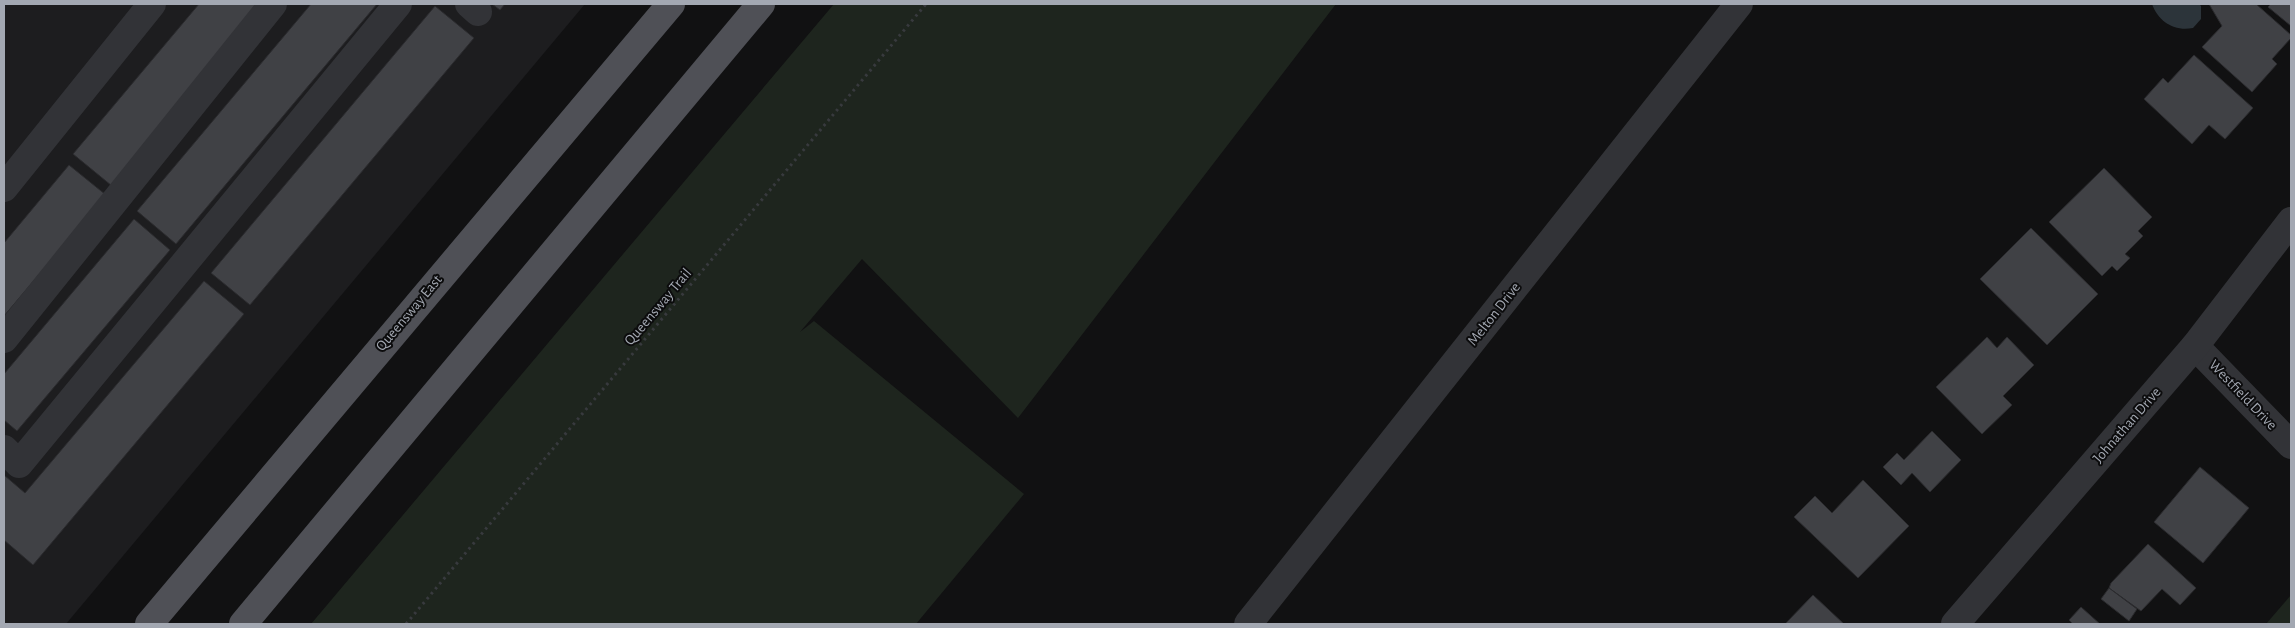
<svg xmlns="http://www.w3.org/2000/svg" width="2295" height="628" viewBox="0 0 2295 628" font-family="'Alegreya Sans',sans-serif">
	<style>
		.built { fill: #1d1d1f }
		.green { fill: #1e251e }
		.water { fill: #2c343a }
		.building { fill: #404145; stroke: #2b2b2e }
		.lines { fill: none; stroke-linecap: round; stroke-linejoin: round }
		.path { stroke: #383a3e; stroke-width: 3; stroke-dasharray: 2.5 4; stroke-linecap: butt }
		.minor { stroke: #323337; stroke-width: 28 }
		.major { stroke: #4f5056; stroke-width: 28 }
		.labels { text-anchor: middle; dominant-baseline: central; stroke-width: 4; stroke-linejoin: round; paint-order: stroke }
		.street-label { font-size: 15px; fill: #a3a8b2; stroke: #0c0c0d }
	</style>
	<rect width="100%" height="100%" fill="#111112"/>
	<polygon class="built" points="4,4 585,4 66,624 4,624"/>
	<g class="green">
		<polygon points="834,4 1336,4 1018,418 862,259 800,332 814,321 1024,494 916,624 311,624"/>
		<polygon points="2291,595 2291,624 2266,624"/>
	</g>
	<path class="water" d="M2152 4H2199L2201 6V19L2193 28C2174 32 2158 21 2152 4Z"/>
	<g class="building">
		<polygon points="199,4 265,4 112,186 73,154"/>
		<polygon points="311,4 377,4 176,244 137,211"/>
		<polygon points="492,4 505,4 500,10"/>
		<polygon points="2209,4 2256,4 2291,35 2291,38 2272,59 2277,64 2252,92 2202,47 2222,26"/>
		<polygon points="2271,4 2291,4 2291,26 2268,7"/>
		<polygon points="435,6 474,38 250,305 211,273"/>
		<polygon points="2194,55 2253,108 2225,139 2209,125 2192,144 2144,99 2163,78 2168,83"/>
		<polygon points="69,165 106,195 4,316 4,243"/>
		<polygon points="2104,168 2152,217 2138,231 2143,236 2125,254 2130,258 2117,271 2112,266 2102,276 2049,222"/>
		<polygon points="134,219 170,250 17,431 4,420 4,374"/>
		<polygon points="2031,228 2098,294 2047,345 1980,279"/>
		<polygon points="204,281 244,314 33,565 4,540 4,475 25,493"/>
		<polygon points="1987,337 1997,348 2007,337 2034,365 2003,396 2012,405 1982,434 1936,387"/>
		<polygon points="1932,431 1961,460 1930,492 1912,473 1901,485 1883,467 1897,453 1904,460"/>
		<polygon points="2200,467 2249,508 2203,563 2154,522"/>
		<polygon points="1863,480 1909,526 1858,578 1794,517 1815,496 1832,513"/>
		<polygon points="2148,544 2196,588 2180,605 2162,589 2141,611 2109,588 2111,583"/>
		<polygon points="2109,588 2137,609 2129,621 2101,599"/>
		<polygon points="1813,595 1844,624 1785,624"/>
		<polygon points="2081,607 2100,624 2073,624 2069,620"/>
	</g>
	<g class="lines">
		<polyline class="path" points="406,624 926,4"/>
		<g class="minor">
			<polyline points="469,4 478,12"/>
			<polyline points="4,188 152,4"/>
			<polyline points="4,339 273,4"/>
			<polyline points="2195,346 2291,445"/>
			<polyline points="4,449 19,464 398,4"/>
			<polyline points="1248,624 1739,4"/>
			<polyline points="1955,624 2195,346 2291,221"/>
		</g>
		<g class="major">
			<polyline points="149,624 671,4"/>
			<polyline points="243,624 761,4"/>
		</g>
	</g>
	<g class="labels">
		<g class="street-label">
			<text transform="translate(658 307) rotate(-50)">Queensway Trail</text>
			<text transform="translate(409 313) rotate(-50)">Queensway East</text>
			<text transform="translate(1494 314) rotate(-52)">Melton Drive</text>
			<text transform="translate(2243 395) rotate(46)">Westfield Drive</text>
			<text transform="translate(2127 425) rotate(-49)">Johnathan Drive</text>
		</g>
	</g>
	<rect width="2295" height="628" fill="none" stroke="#a3a8b2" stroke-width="10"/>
</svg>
